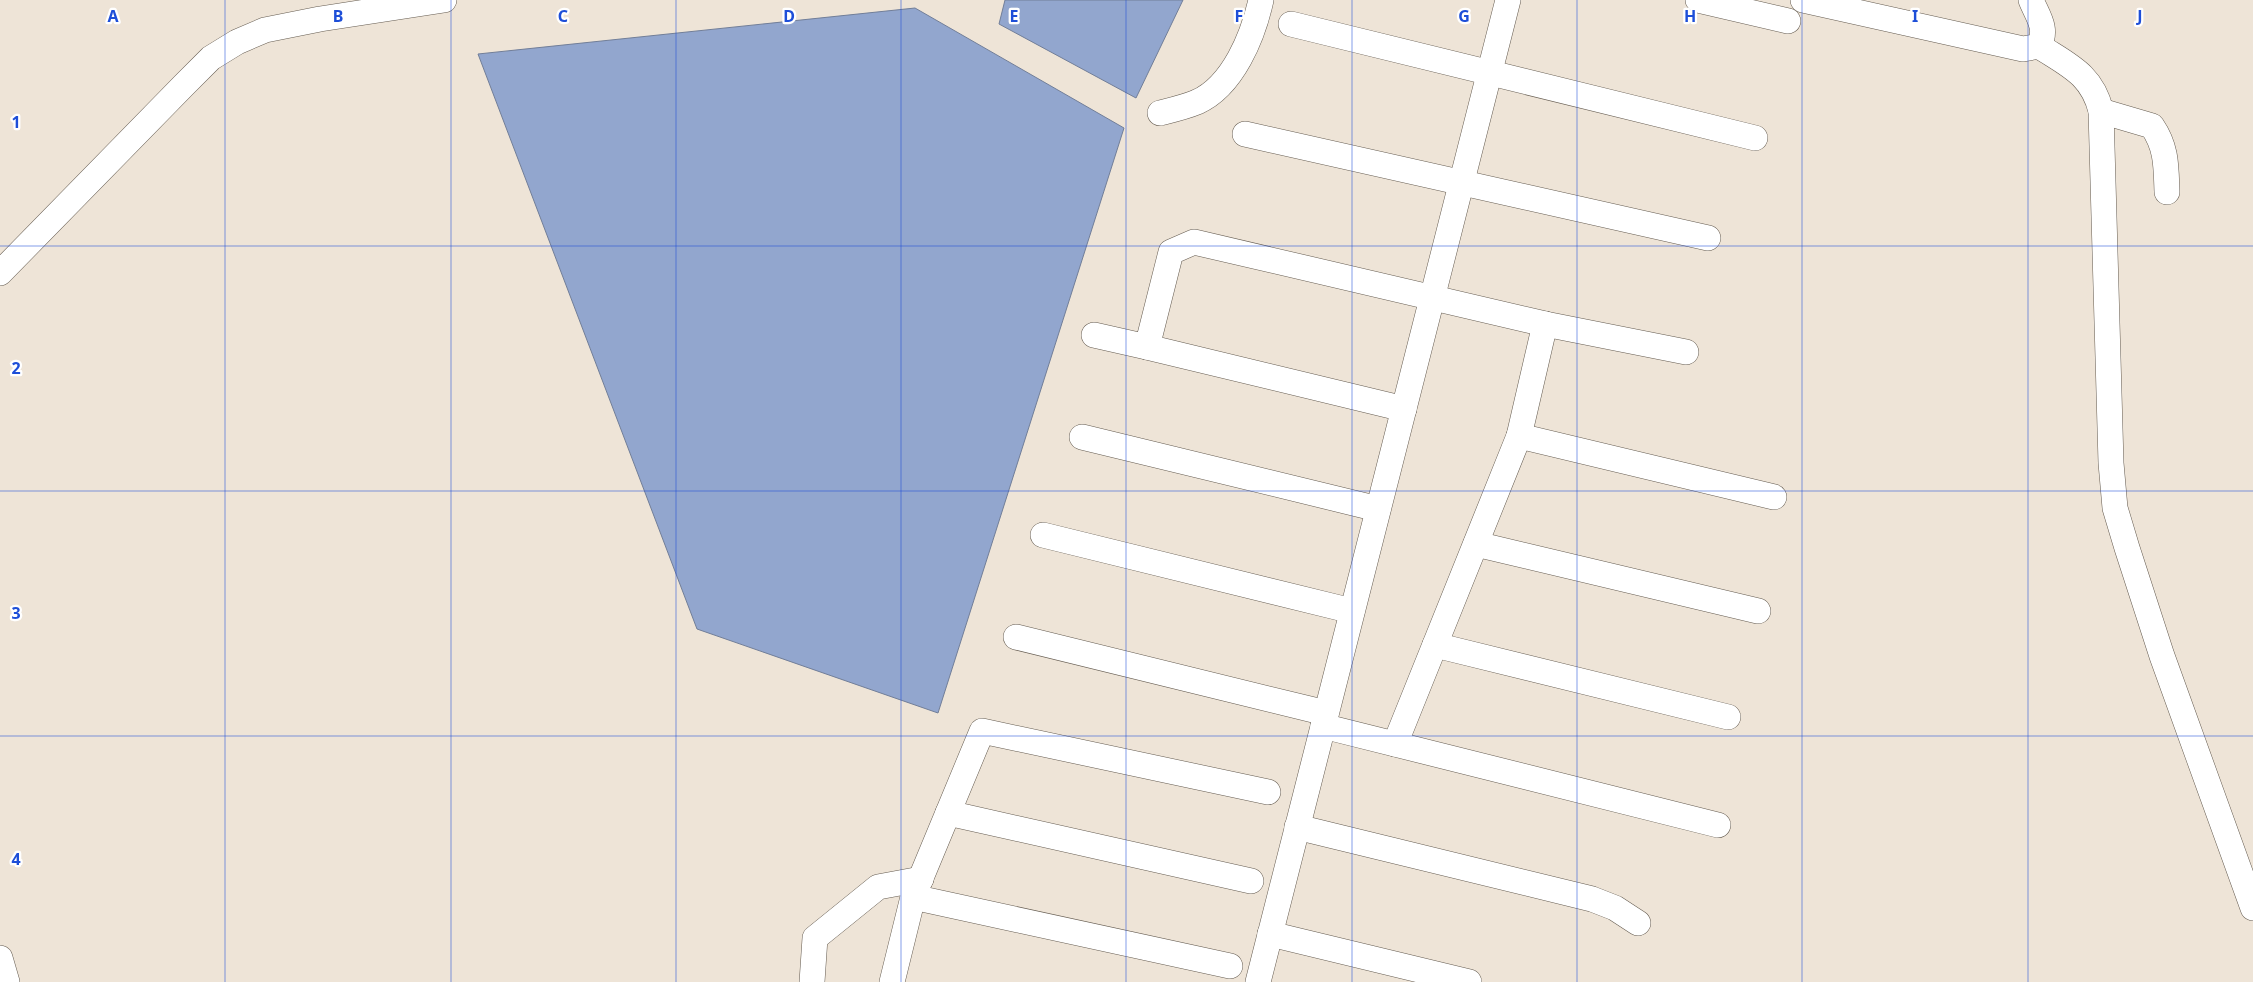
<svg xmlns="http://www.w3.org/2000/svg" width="2253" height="982" viewBox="0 0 2253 982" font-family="'Noto Sans',sans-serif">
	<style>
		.water { fill: #92a6ce; stroke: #717e98 }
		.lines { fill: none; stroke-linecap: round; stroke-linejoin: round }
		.minor-casing { stroke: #655c51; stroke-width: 26 }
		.minor { stroke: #fff; stroke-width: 25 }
		.grid { fill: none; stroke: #1d4ed8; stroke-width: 1; stroke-opacity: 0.55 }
		.grid-label { font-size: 16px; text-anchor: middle; font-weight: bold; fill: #1d4ed8; stroke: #fff; stroke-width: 4.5; stroke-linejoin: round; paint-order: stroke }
	</style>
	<rect width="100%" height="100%" fill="#eee4d7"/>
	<g class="water">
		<polygon points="1005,0 1183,0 1136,98 999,24"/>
		<polygon points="915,8 1124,128 938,713 697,629 478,54"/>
	</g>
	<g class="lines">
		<defs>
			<g id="minor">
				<polyline points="1698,0 1788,21"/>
				<path d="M1803 0 2023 49 2039 46C2048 28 2038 17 2031 0"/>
				<polyline points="1291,24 1755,138"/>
				<path d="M2039 46C2068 65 2092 74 2101 111L2111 463 2115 508 2127 548 2162 656 2253 908"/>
				<path d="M2101 111 2152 126C2167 148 2166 166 2167 192"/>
				<path d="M1160 113C1172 110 1185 107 1197 102 1233 86 1253 36 1261 0"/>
				<polyline points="1245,134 1708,238"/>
				<polyline points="0,273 184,85 211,58 237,42 265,30 320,19 444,0"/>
				<polyline points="1094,335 1147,347"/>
				<polyline points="1404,409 1147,347 1171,252 1194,242 1545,324 1686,352"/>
				<polyline points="1519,436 1774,497"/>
				<polyline points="1082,437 1378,509"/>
				<polyline points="1043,535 1352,611"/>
				<polyline points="1476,544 1758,611"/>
				<polyline points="1016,637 1326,713"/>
				<polyline points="1435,645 1728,717"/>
				<polyline points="1323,726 1718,825"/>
				<polyline points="1395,744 1519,436 1545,324"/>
				<polyline points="948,813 1251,881"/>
				<polyline points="1297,827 1592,899 1615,908 1638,923"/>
				<polyline points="913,897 1230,966"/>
				<polyline points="1270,934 1469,982"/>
				<polyline points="0,958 7,982"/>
				<polyline points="812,982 815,938 878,887 921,879"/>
				<polyline points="892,982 913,897 982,731 1268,792"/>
				<polyline points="1258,982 1508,0"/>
			</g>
		</defs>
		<use href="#minor" class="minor-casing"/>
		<use href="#minor" class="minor"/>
	</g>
	<path class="grid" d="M225 0V982M451 0V982M676 0V982M901 0V982M1126 0V982M1352 0V982M1577 0V982M1802 0V982M2028 0V982M0 246H2253M0 491H2253M0 736H2253"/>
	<g class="grid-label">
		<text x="113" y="22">A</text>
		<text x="338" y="22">B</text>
		<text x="563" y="22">C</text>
		<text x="789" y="22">D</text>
		<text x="1014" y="22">E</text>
		<text x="1239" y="22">F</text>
		<text x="1464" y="22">G</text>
		<text x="1690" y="22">H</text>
		<text x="1915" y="22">I</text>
		<text x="2140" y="22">J</text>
		<text x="16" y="128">1</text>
		<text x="16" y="374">2</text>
		<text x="16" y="619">3</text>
		<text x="16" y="865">4</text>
	</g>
</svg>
